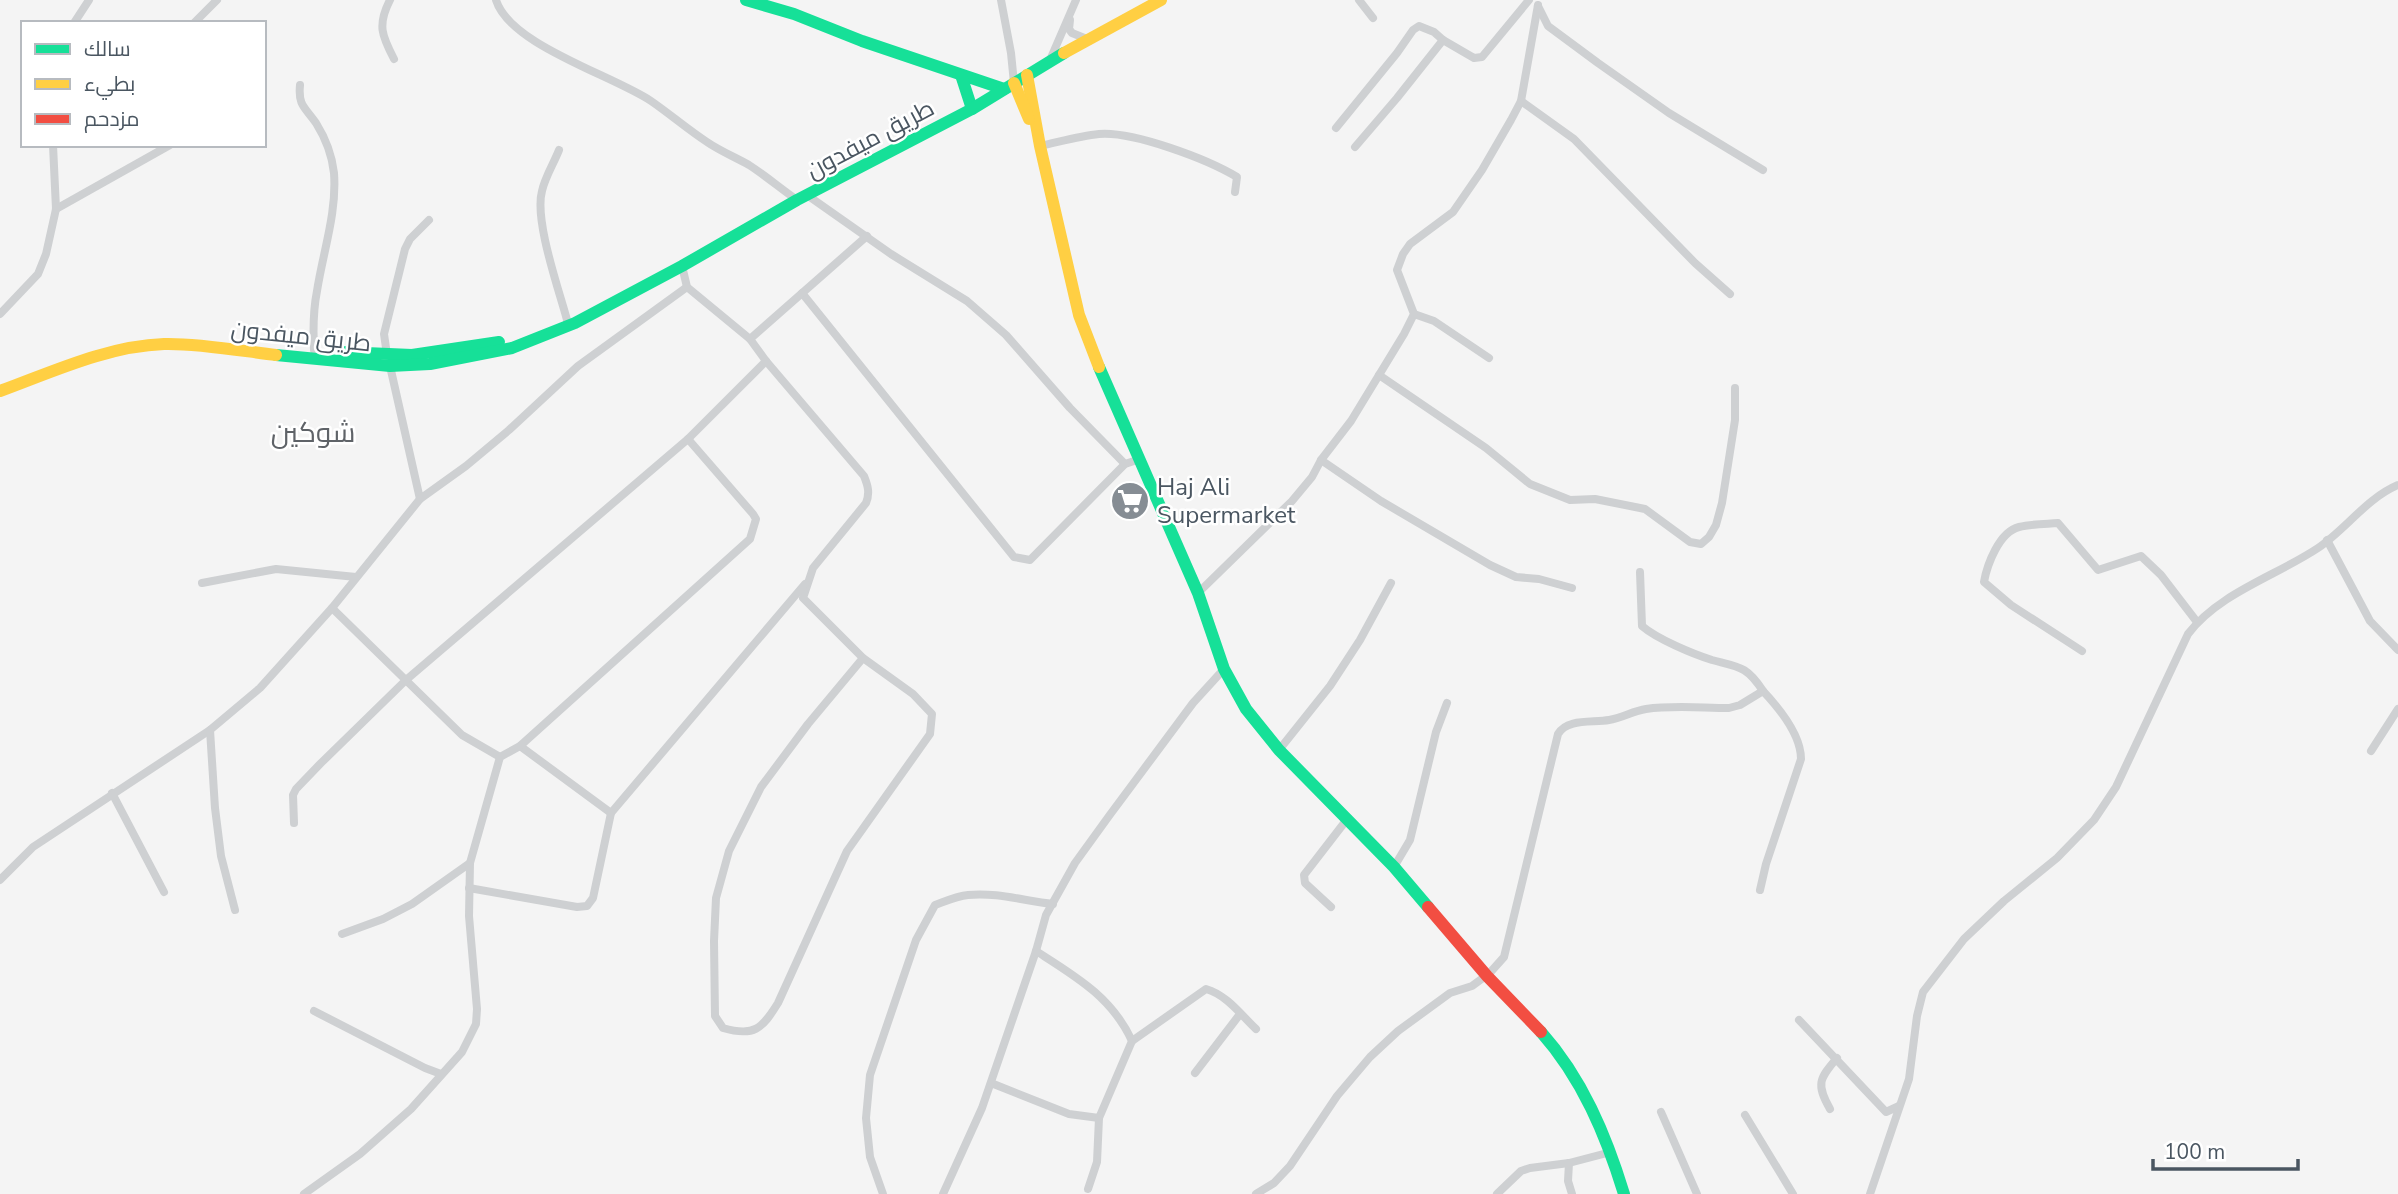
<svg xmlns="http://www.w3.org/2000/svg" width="2398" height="1194" viewBox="0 0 2398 1194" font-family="'Nunito Sans',Cairo,sans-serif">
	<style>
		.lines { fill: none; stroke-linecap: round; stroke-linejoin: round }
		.street { stroke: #ced0d2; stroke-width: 8 }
		.fast { stroke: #16e098; stroke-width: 12 }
		.slow { stroke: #ffcf43; stroke-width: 12 }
		.jam { stroke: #f24e42; stroke-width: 12 }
		.labels { text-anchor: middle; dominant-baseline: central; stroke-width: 5; stroke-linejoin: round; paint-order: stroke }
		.street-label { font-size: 24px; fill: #4a5661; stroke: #fff }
		.poi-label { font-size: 24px; fill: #4a5661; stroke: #fff; text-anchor: start }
		.quarter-label { font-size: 28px; fill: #5f6368; stroke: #fff }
	</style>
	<rect width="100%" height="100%" fill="#f4f4f4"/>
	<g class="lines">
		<g class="street">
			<path d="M390 0C377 25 382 36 394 59"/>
			<path d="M496 0C510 45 612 75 651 101 670 114 687 129 707 142 720 151 735 157 749 165 766 176 781 189 797 200"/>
			<polyline points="1001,0 1011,53 1014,83"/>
			<polyline points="1359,0 1373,18"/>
			<polyline points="1538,6 1548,26 1598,63 1669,113 1763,170"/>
			<polyline points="1070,20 1069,29 1072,33 1087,39"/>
			<polyline points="74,23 89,0"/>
			<polyline points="194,23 217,0"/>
			<polyline points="1050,60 1076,0"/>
			<path d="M300 85C298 106 305 107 316 123 326 139 332 155 334 173 337 213 323 252 317 291 313 311 313 330 314 350"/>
			<polyline points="1521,101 1574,139 1695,263 1730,294"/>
			<polyline points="1336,128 1397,53 1413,30 1419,26 1434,32 1443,40"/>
			<path d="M1040 146C1059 142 1079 136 1099 134 1133 131 1207 159 1237 177L1235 192"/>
			<polyline points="1355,147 1397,98 1443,40 1474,58 1482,57 1529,0"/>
			<path d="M559 150C554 163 545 177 542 191 534 220 559 290 567 320"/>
			<polyline points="807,195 891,254 967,301 1006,335 1070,408 1125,464"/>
			<polyline points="56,209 170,145"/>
			<polyline points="682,266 687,287 750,339"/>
			<polyline points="802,293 1014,557 1030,560 1125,464 1140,459"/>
			<polyline points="0,314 38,274 46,254 56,209 53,145"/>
			<polyline points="1414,314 1434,321 1489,358"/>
			<polyline points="387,355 384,334 405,249 410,239 429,220"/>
			<polyline points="390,366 420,499 466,466 509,430 578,366 687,287"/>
			<polyline points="1379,375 1486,448 1530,484 1570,500 1595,499 1645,509 1690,542 1701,544 1709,537 1716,525 1722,503 1735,420 1735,388"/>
			<polyline points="688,439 766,361"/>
			<polyline points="1321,460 1381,501 1490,565 1516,577 1539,579 1572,588"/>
			<polyline points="2327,540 2370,621 2398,650"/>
			<path d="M1640 572 1642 626C1657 639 1693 654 1712 660 1739 667 1747 666 1763 691"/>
			<polyline points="202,583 276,569 356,577"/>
			<polyline points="1198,593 1292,501 1312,477 1321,460 1351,421 1404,334 1414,314 1397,270 1403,254 1410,244 1453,212 1482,170 1511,120 1521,101 1538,5"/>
			<polyline points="332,608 462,735 500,757"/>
			<path d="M2082 651 2011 605 1984 582C1987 565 1999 532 2019 527 2031 524 2045 524 2058 523L2098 570 2141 556 2161 575 2197 622"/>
			<path d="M863 658 808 724 761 787 729 851 716 898 714 941 715 1016 723 1028C754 1037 762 1029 778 1003L847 851 930 734 932 714 913 694 863 658 803 598 813 568 866 503C870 493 868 486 864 476L766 361 750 339 867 236"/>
			<polyline points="520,746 611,813 805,584"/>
			<polyline points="1279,750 1330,686 1360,640 1391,583"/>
			<polyline points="2371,751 2398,709"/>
			<polyline points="112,793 164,892"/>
			<polyline points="294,823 293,795 296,789 321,763 406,680 688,439 753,514 756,519 750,539 520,746 500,757 470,863 412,904 383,919 342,934"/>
			<polyline points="1394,867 1410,840 1436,732 1447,703"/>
			<polyline points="0,880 33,847 210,730"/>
			<polyline points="469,888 577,907 587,906 593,898 611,813"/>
			<polyline points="1331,907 1305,883 1304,875 1348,818"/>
			<polyline points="235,910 221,856 215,808 210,730 260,688 332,608 420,499"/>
			<path d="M1487 976 1504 957 1558 734C1567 718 1593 723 1609 720 1622 718 1633 711 1646 709 1673 705 1702 708 1729 708L1740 705 1763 691C1779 708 1801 735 1801 759L1766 864 1760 890"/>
			<polyline points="314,1011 425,1068 441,1074"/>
			<polyline points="1799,1020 1886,1112 1899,1106"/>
			<path d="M1132 1041 1206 989C1227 995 1241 1015 1256 1029"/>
			<polyline points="1195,1073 1240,1014"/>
			<path d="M991 1083 1069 1114 1099 1118 1132 1041C1112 997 1075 976 1036 951"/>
			<path d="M1830 1109C1816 1084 1819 1079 1837 1058"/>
			<polyline points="1661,1112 1697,1194"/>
			<polyline points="1745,1115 1793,1194"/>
			<polyline points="1569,1163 1568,1181 1572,1194"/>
			<polyline points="1088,1189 1097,1162 1099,1118"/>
			<polyline points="304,1194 360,1154 411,1109 462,1052 476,1024 477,1009 469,916 470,863"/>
			<path d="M883 1194 870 1157 866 1118 870 1075 916 940 935 905C946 901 957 896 968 895 996 892 1025 901 1053 904"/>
			<polyline points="943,1194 982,1108 1036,951 1046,915 1075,863 1109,816 1193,703 1224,669"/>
			<polyline points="1256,1194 1274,1183 1290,1166 1337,1096 1370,1057 1398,1031 1450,993 1472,986 1487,975"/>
			<polyline points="1497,1194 1521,1171 1530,1168 1569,1163 1611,1152"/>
			<path d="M1870 1194 1909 1079 1917 1016 1923 992 1964 939 2004 901 2057 858 2094 820 2116 787 2188 634C2219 593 2276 576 2318 548 2346 529 2367 498 2398 485"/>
		</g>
		<g class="fast">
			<polyline points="746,0 794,14 862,41 1004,89"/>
			<polyline points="961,75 972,109"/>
			<polyline points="342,352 412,355 499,342"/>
			<polyline points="276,355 390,366 430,364 512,348 575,323 682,266 797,200 972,109 1064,53"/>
			<polyline points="1099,367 1198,593 1224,669 1246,709 1279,750 1394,867 1428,907"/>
			<path d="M1541 1032C1582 1078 1606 1135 1624 1194"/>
		</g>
		<g class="slow">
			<polyline points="1064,53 1161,0"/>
			<polyline points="1027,75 1040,146 1079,315 1099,367"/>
			<polyline points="1014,83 1029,119"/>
			<path d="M0 391C52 372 107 346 164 344 198 343 242 351 276 355"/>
		</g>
		<polyline class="jam" points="1428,907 1487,976 1541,1032"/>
	</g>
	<defs>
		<symbol id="supermarket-disc" viewBox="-11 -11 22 22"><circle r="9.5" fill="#868d94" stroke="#fff"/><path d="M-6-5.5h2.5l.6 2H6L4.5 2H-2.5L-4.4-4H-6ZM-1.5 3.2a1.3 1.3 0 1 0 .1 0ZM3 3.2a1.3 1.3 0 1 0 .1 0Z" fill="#fff"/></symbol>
	</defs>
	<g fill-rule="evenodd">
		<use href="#supermarket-disc" x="1108" y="479" width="44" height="44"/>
	</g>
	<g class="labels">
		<g class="street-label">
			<text transform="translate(870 139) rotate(-28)">طريق ميفدون</text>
			<text transform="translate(301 336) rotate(6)">طريق ميفدون</text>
		</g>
		<g class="poi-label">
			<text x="1157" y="487">Haj Ali<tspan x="1157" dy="28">Supermarket</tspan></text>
		</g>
		<g class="quarter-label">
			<text x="313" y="433">شوكين</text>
		</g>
	</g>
	<rect x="21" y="21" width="245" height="126" fill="#ffffff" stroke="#b7bbc0" stroke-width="2"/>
	<rect x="35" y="44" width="35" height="10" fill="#16e098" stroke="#b7bbc0" stroke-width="2"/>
	<text x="84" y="56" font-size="21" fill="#4a5661">سالك</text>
	<rect x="35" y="79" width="35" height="10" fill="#ffcf43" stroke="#b7bbc0" stroke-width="2"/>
	<text x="84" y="91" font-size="21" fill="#4a5661">بطيء</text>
	<rect x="35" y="114" width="35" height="10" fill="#f24e42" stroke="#b7bbc0" stroke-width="2"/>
	<text x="84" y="126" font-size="21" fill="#4a5661">مزدحم</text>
	<path d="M2153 1159v10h145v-10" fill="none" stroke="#4a5661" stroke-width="3.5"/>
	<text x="2164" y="1159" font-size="21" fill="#4a5661" stroke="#ffffff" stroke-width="5" paint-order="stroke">100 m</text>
</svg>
